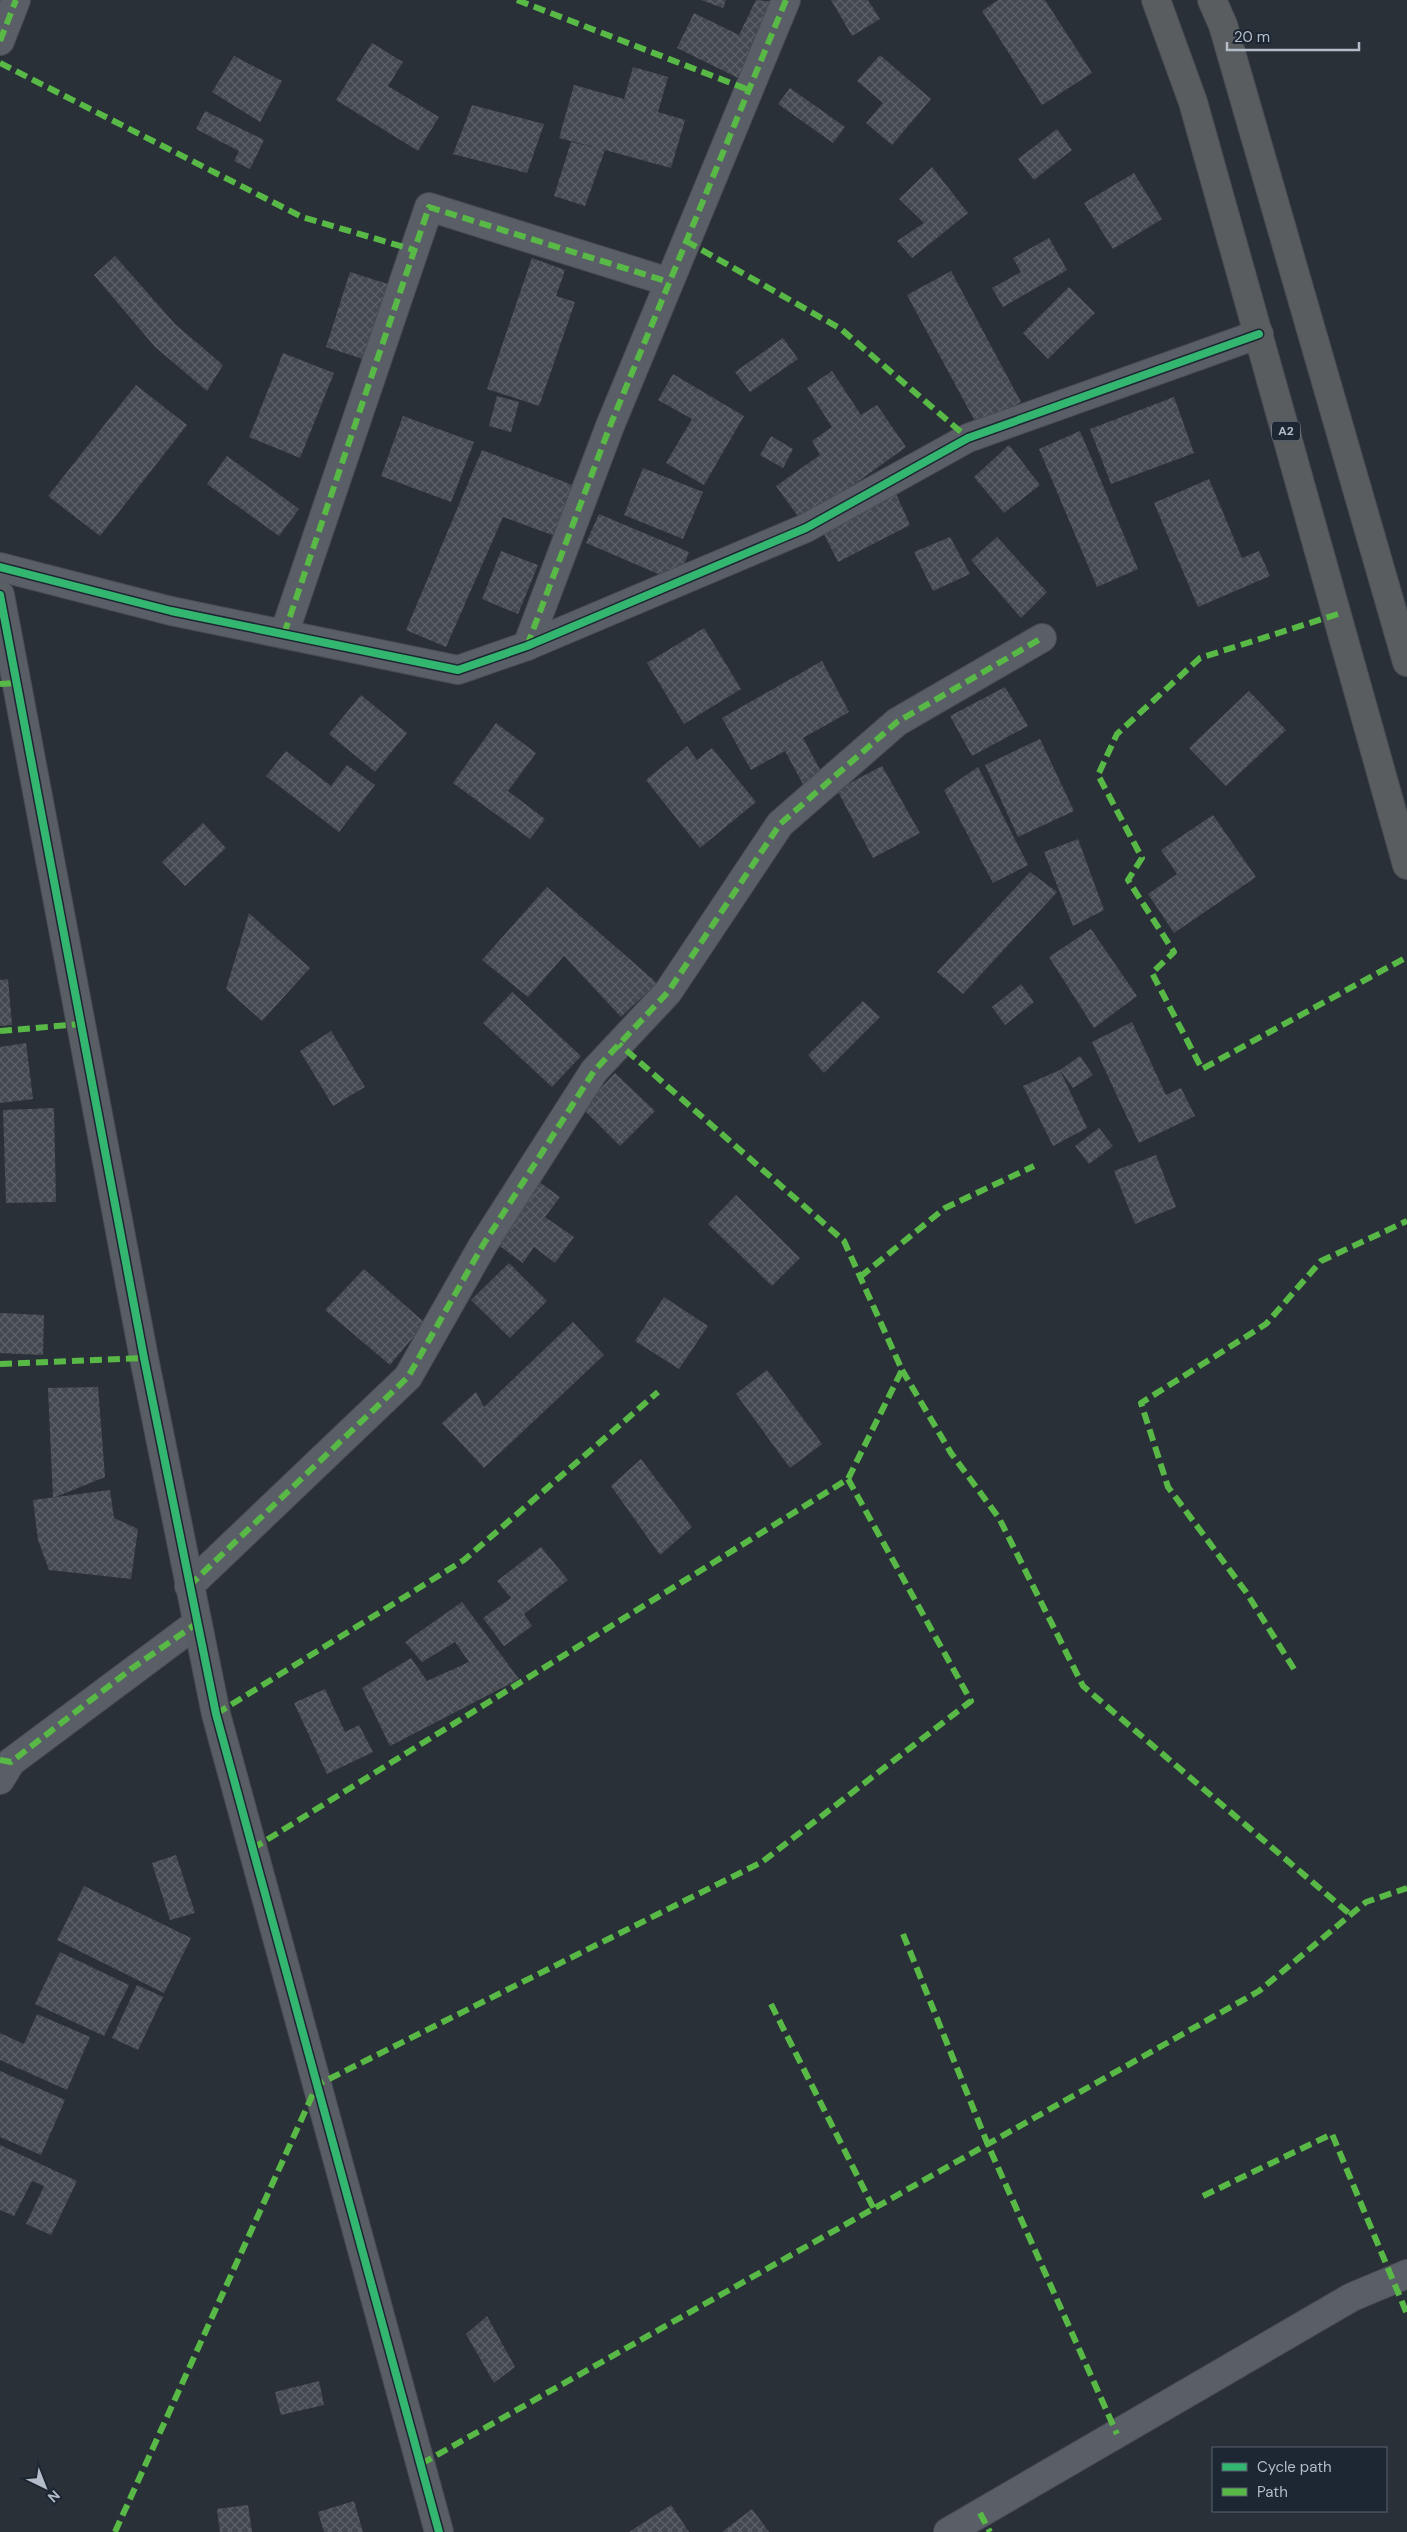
<svg xmlns="http://www.w3.org/2000/svg" width="1407" height="2532" viewBox="0 0 1407 2532" font-family="'DM Sans',sans-serif">
	<style>
		.building { fill: url(#building-cross-hatch) }
		.lines { fill: none; stroke-linecap: round; stroke-linejoin: round }
		.street-casing { stroke: #484c53; stroke-width: 30 }
		.secondary-casing { stroke: #484c53; stroke-width: 30 }
		.highway-casing { stroke: #474c53; stroke-width: 30 }
		.street { stroke: #5a5e66; stroke-width: 28 }
		.secondary { stroke: #595d64; stroke-width: 28 }
		.highway { stroke: #5a5d60; stroke-width: 28 }
		.quiet { stroke: #58b947; stroke-width: 6; stroke-dasharray: 12 6; stroke-linecap: butt }
		.cycleway-casing { stroke: #1d2633; stroke-width: 11 }
		.cycleway { stroke: #33b770; stroke-width: 8 }
		.labels { text-anchor: middle; dominant-baseline: central; stroke-width: 4; stroke-linejoin: round; paint-order: stroke }
		.shield { fill: #1d2633; stroke: #878f9c; stroke-width: 1 }
		.shield-label { font-size: 12px; font-weight: bold; fill: #b4bcc9 }
	</style>
	<defs>
		<pattern id="building-cross-hatch" width="8" height="8" patternUnits="userSpaceOnUse" patternTransform="scale(1.25)"><rect width="8" height="8" fill="#444950"/><path d="M0 0l8 8M0 8l8-8" fill="none" stroke="#5d6168"/></pattern>
	</defs>
	<rect width="100%" height="100%" fill="#2a3038"/>
	<g class="building">
		<polygon points="701,0 726,0 723,8"/>
		<polygon points="756,0 777,2 738,78 677,48 694,13 739,35"/>
		<polygon points="831,0 868,0 880,19 852,36"/>
		<polygon points="998,0 1045,0 1092,73 1042,105 982,11"/>
		<polygon points="372,43 403,62 388,86 439,117 418,151 336,100"/>
		<polygon points="880,55 931,99 892,145 866,123 883,103 857,81"/>
		<polygon points="234,56 282,81 260,122 212,92"/>
		<polygon points="633,67 668,77 658,112 685,120 671,168 605,150 585,206 554,196 571,142 601,149 559,138 574,85 624,99"/>
		<polygon points="790,88 845,127 833,143 778,104"/>
		<polygon points="472,105 544,124 527,173 453,154"/>
		<polygon points="205,111 264,140 250,169 234,161 239,151 196,129"/>
		<polygon points="1057,129 1072,150 1034,180 1018,159"/>
		<polygon points="932,167 968,213 912,258 897,241 924,223 899,199"/>
		<polygon points="1134,173 1162,219 1113,249 1084,203"/>
		<polygon points="1049,238 1067,270 1003,307 992,288 1021,272 1013,258"/>
		<polygon points="115,256 175,324 223,365 207,391 155,347 94,275"/>
		<polygon points="532,258 565,270 556,296 575,302 539,406 487,389"/>
		<polygon points="951,271 1021,402 977,425 907,295"/>
		<polygon points="350,272 394,286 369,361 326,347"/>
		<polygon points="1069,287 1095,313 1048,359 1023,333"/>
		<polygon points="783,338 798,359 750,392 735,372"/>
		<polygon points="283,353 334,373 300,458 249,437"/>
		<polygon points="832,371 861,415 877,405 906,447 802,522 776,486 820,455 812,441 832,427 807,388"/>
		<polygon points="673,374 744,416 704,485 666,463 692,419 658,400"/>
		<polygon points="136,385 187,425 100,536 48,496"/>
		<polygon points="497,396 519,402 511,432 489,426"/>
		<polygon points="1174,397 1194,453 1111,484 1090,429"/>
		<polygon points="403,416 474,442 451,502 381,476"/>
		<polygon points="1080,431 1138,569 1097,587 1039,449"/>
		<polygon points="771,436 793,449 783,468 760,455"/>
		<polygon points="1009,445 1040,485 1004,513 974,477"/>
		<polygon points="482,450 575,486 555,536 503,517 446,647 406,630"/>
		<polygon points="227,456 299,509 279,536 207,484"/>
		<polygon points="643,468 703,492 683,539 624,515"/>
		<polygon points="1209,479 1242,558 1259,551 1270,576 1198,607 1154,503"/>
		<polygon points="894,489 910,525 838,562 820,526"/>
		<polygon points="599,514 689,552 677,582 586,543"/>
		<polygon points="950,537 970,574 933,591 914,552"/>
		<polygon points="997,537 1047,592 1021,618 971,560"/>
		<polygon points="501,551 538,565 518,614 482,599"/>
		<polygon points="704,628 741,689 684,724 647,663"/>
		<polygon points="822,661 849,712 803,738 823,775 804,786 785,751 751,770 722,718"/>
		<polygon points="1005,687 1028,726 972,756 950,716"/>
		<polygon points="1249,691 1286,730 1226,786 1189,748"/>
		<polygon points="361,695 407,733 375,772 329,734"/>
		<polygon points="496,723 536,753 508,791 545,819 530,839 453,783"/>
		<polygon points="1040,739 1074,811 1018,837 985,765"/>
		<polygon points="687,746 697,760 712,748 756,802 700,848 646,780"/>
		<polygon points="286,751 331,786 347,765 375,785 339,832 266,776"/>
		<polygon points="882,766 920,833 873,858 837,790"/>
		<polygon points="978,767 1028,865 993,883 944,790"/>
		<polygon points="1213,815 1256,877 1174,933 1148,894 1177,874 1161,850"/>
		<polygon points="203,823 226,848 185,886 162,862"/>
		<polygon points="1078,839 1104,910 1073,926 1044,852"/>
		<polygon points="1030,872 1057,892 963,994 937,972"/>
		<polygon points="547,887 657,983 621,1017 564,956 528,997 482,960"/>
		<polygon points="249,913 310,968 262,1021 226,989"/>
		<polygon points="1091,929 1137,996 1094,1028 1049,957"/>
		<polygon points="8,979 12,1025 0,1026 0,980"/>
		<polygon points="1021,984 1034,1002 1005,1025 992,1007"/>
		<polygon points="512,992 581,1056 552,1087 483,1023"/>
		<polygon points="863,1001 880,1017 824,1073 808,1055"/>
		<polygon points="1132,1022 1166,1095 1181,1088 1195,1116 1139,1143 1092,1042"/>
		<polygon points="331,1031 365,1087 333,1106 300,1051"/>
		<polygon points="26,1043 33,1099 0,1103 0,1047"/>
		<polygon points="1080,1056 1093,1075 1073,1088 1060,1070"/>
		<polygon points="1060,1070 1087,1128 1053,1146 1023,1086"/>
		<polygon points="615,1073 655,1111 620,1146 582,1108"/>
		<polygon points="54,1108 56,1202 6,1203 3,1110"/>
		<polygon points="1099,1128 1113,1146 1089,1164 1075,1146"/>
		<polygon points="1156,1155 1176,1207 1135,1224 1114,1171"/>
		<polygon points="538,1181 560,1197 545,1217 574,1237 555,1263 534,1247 523,1263 494,1242"/>
		<polygon points="736,1195 800,1258 772,1286 708,1224"/>
		<polygon points="509,1263 547,1301 510,1338 471,1300"/>
		<polygon points="364,1269 425,1323 390,1365 325,1310"/>
		<polygon points="664,1297 708,1326 679,1369 635,1341"/>
		<polygon points="0,1313 44,1315 43,1355 0,1353"/>
		<polygon points="573,1322 604,1355 484,1468 442,1423 476,1392 484,1407"/>
		<polygon points="767,1370 822,1444 790,1468 736,1394"/>
		<polygon points="98,1387 105,1477 53,1498 48,1388"/>
		<polygon points="641,1459 692,1527 660,1555 611,1486"/>
		<polygon points="110,1490 114,1518 138,1529 131,1579 49,1570 38,1540 33,1500"/>
		<polygon points="541,1547 568,1580 524,1614 532,1626 504,1646 483,1618 511,1598 497,1581"/>
		<polygon points="462,1602 519,1679 390,1746 362,1688 411,1658 427,1681 469,1662 455,1642 422,1662 405,1642"/>
		<polygon points="325,1689 345,1732 359,1725 373,1752 327,1774 294,1703"/>
		<polygon points="176,1855 195,1913 170,1920 152,1863"/>
		<polygon points="84,1886 191,1938 164,1993 57,1940"/>
		<polygon points="60,1952 129,1985 104,2036 35,2004"/>
		<polygon points="137,1985 163,1997 138,2050 112,2038"/>
		<polygon points="37,2014 90,2037 67,2090 0,2060 0,2033 24,2044"/>
		<polygon points="0,2071 65,2100 41,2155 0,2137"/>
		<polygon points="0,2145 77,2181 51,2235 26,2224 44,2186 32,2181 14,2216 0,2210"/>
		<polygon points="487,2316 515,2367 494,2383 466,2334"/>
		<polygon points="319,2381 324,2405 281,2415 275,2392"/>
		<polygon points="354,2501 363,2532 324,2532 318,2512"/>
		<polygon points="248,2505 252,2532 220,2532 217,2509"/>
		<polygon points="671,2505 689,2532 629,2532"/>
		<polygon points="752,2509 769,2532 722,2532"/>
	</g>
	<g class="lines">
		<defs>
			<g id="street">
				<polyline points="0,41 16,0"/>
				<polyline points="0,567 171,611 458,670 527,646 806,528 968,438 1259,334"/>
				<polyline points="284,634 429,207 669,282"/>
				<polyline points="527,646 610,426 786,0"/>
				<polyline points="189,1586 408,1377 483,1245 594,1071 668,992 780,824 897,722 1042,638"/>
				<polyline points="0,1780 11,1762 196,1624"/>
				<polyline points="948,2532 1352,2297 1407,2274"/>
			</g>
			<polyline id="secondary" points="0,595 144,1358 216,1714 439,2532"/>
			<g id="highway">
				<polyline points="1156,0 1193,102 1407,865"/>
				<polyline points="1212,0 1223,25 1407,662"/>
			</g>
		</defs>
		<use href="#street" class="street-casing"/>
		<use href="#secondary" class="secondary-casing"/>
		<use href="#highway" class="highway-casing"/>
		<use href="#street" class="street"/>
		<use href="#secondary" class="secondary"/>
		<use href="#highway" class="highway"/>
		<g class="quiet">
			<polyline points="517,0 749,90"/>
			<polyline points="0,41 16,0"/>
			<polyline points="0,63 302,217 414,250"/>
			<polyline points="686,241 841,329 968,438"/>
			<polyline points="1338,614 1200,658 1117,734 1098,775 1142,858 1128,880 1174,952 1152,973 1202,1069 1407,957"/>
			<polyline points="284,634 429,207 669,282"/>
			<polyline points="527,646 610,426 786,0"/>
			<polyline points="0,684 17,683"/>
			<polyline points="0,1031 81,1024"/>
			<polyline points="860,1277 945,1208 1034,1166"/>
			<polyline points="0,1364 144,1358"/>
			<polyline points="902,1370 951,1453 999,1518 1083,1686 1351,1915"/>
			<polyline points="189,1586 408,1377 483,1245 594,1071 668,992 780,824 897,722 1042,638"/>
			<polyline points="1294,1669 1246,1592 1168,1487 1141,1403 1266,1324 1321,1261 1407,1221"/>
			<polyline points="216,1714 464,1560 658,1392"/>
			<polyline points="0,1760 11,1762 131,1669 196,1624"/>
			<polyline points="252,1849 848,1479 902,1370 844,1241 619,1044"/>
			<polyline points="903,1934 988,2145 1117,2434"/>
			<polyline points="771,2004 874,2209"/>
			<polyline points="1203,2196 1332,2134 1407,2314"/>
			<polyline points="421,2464 1259,1991 1366,1902 1407,1888"/>
			<polyline points="980,2513 990,2532"/>
			<polyline points="115,2532 317,2085 762,1862 971,1701 848,1479"/>
		</g>
		<defs>
			<g id="cycleway">
				<polyline points="0,567 171,611 458,670 527,646 806,528 968,438 1259,334"/>
				<polyline points="0,595 144,1358 216,1714 439,2532"/>
			</g>
		</defs>
		<use href="#cycleway" class="cycleway-casing"/>
		<use href="#cycleway" class="cycleway"/>
	</g>
	<g class="labels">
		<rect class="shield" x="1272" y="421.5" width="28" height="19" rx="4"/>
		<g class="shield-label">
			<text x="1286" y="431">A2</text>
		</g>
	</g>
	<rect x="1212" y="2447" width="175" height="65" fill="#1d2633" stroke="#59626f"/>
	<rect x="1222" y="2463" width="25" height="8" fill="#33b770" stroke="#59626f"/>
	<text x="1257" y="2472" font-size="15" fill="#b4bcc9">Cycle path</text>
	<rect x="1222" y="2488" width="25" height="8" fill="#58b947" stroke="#59626f"/>
	<text x="1257" y="2497" font-size="15" fill="#b4bcc9">Path</text>
	<g transform="translate(45 2487) rotate(137)" stroke="#1d2633" stroke-width="4" paint-order="stroke">
	<path d="M0-4L9 19L0 12L-9 19Z" fill="#b4bcc9"/>
	<text y="-8" font-size="14" font-weight="bold" text-anchor="middle" fill="#b4bcc9">N</text>
	</g>
	<path d="M1227 42v8h132v-8" fill="none" stroke="#b4bcc9" stroke-width="2.5"/>
	<text x="1234" y="42" font-size="15" fill="#b4bcc9" stroke="#1d2633" stroke-width="4" paint-order="stroke">20 m</text>
</svg>
